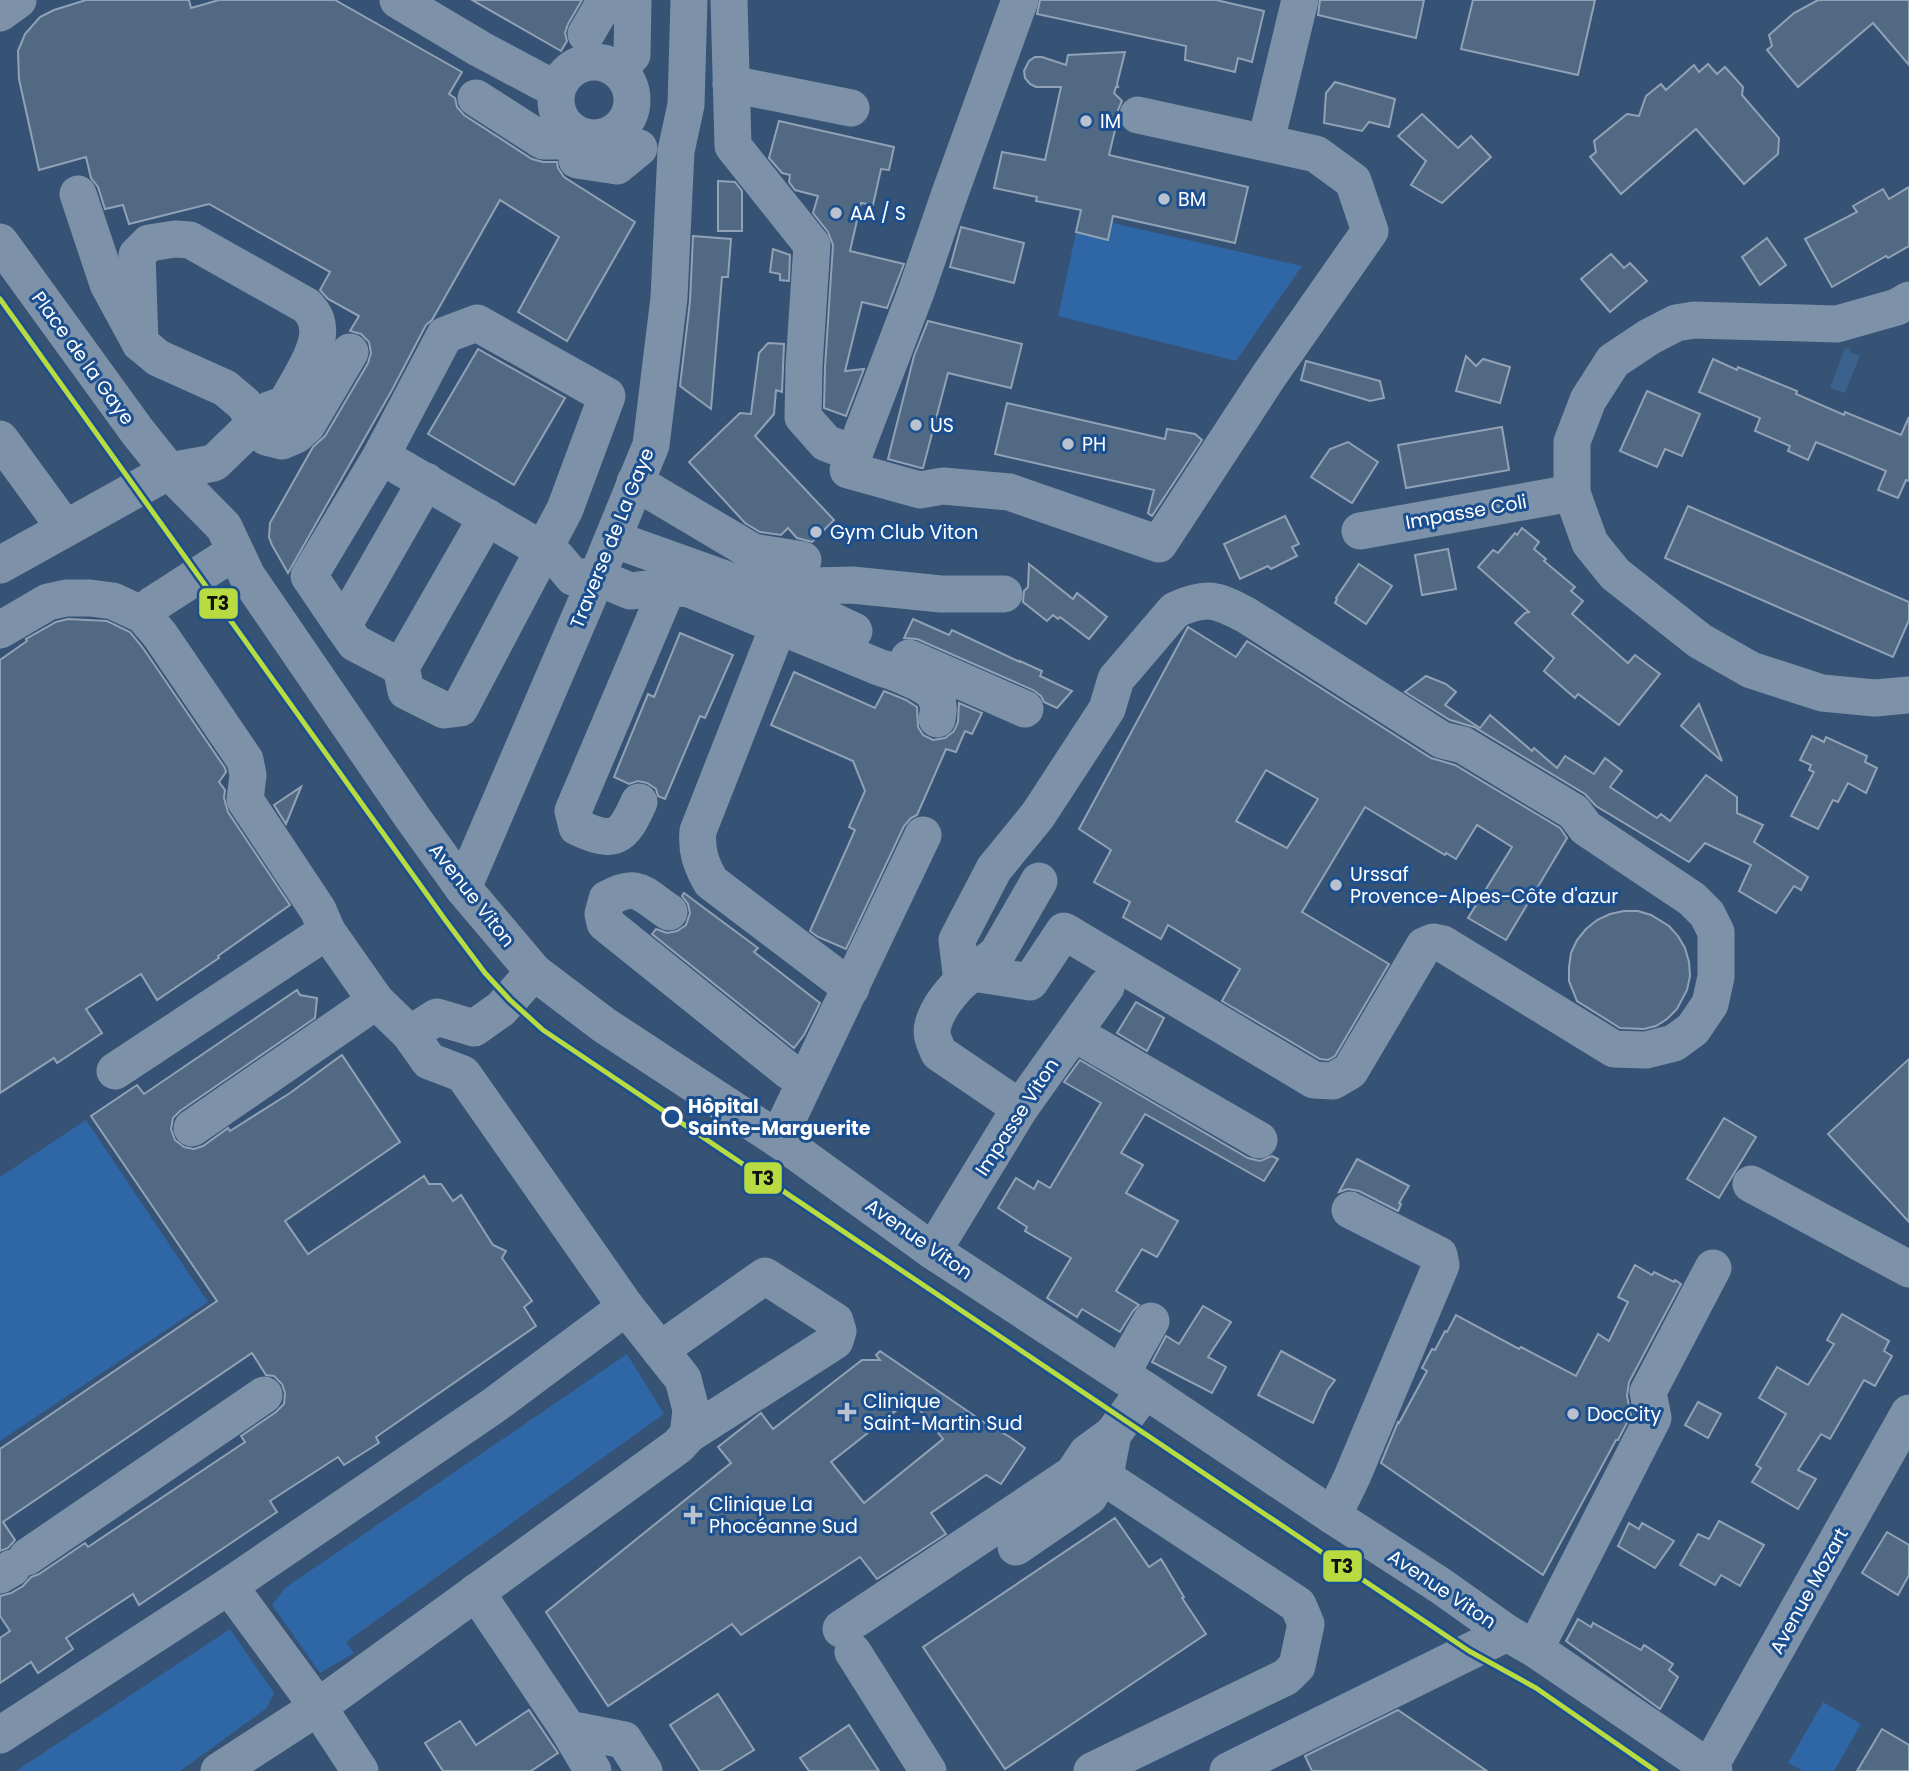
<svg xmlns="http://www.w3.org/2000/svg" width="1909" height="1771" viewBox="0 0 1909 1771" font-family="Poppins,sans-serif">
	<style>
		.green { fill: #2f66a5 }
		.water { fill: #3b618d }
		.building { fill: #526984; stroke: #92a2b6; stroke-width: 2; fill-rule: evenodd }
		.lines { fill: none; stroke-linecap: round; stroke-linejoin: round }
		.minor { stroke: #7d92a8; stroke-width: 37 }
		.tram-1-casing { stroke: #1b4f8f; stroke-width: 10 }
		.tram-1 { stroke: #b8db41; stroke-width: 5 }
		.poi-dot { fill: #b9c2ce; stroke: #1b4f8f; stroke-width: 2.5 }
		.stop-dot { fill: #1b4f8f; stroke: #fff; stroke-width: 3.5 }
		.labels { text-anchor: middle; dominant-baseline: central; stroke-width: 6; stroke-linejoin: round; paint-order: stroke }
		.poi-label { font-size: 19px; fill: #fff; stroke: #1b4f8f; text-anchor: start }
		.street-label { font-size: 19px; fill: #fff; stroke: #1b4f8f }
		.stop-label { font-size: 19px; font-weight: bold; fill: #fff; stroke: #1b4f8f; text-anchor: start }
		.line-badge { stroke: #1b4f8f; stroke-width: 2.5 }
		.pale-badge-label { font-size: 19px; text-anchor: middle; font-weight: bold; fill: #111 }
	</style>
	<rect width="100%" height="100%" fill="#365274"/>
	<g class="green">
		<polygon points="1113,223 1302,266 1236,361 1058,316 1076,233 1109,240"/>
		<polygon points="86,1120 208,1302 0,1441 0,1177"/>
		<polygon points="627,1354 664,1414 346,1642 354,1653 320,1673 272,1605 285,1588"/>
		<polygon points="230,1629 274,1693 267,1708 180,1771 16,1771"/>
		<polygon points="1823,1702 1861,1724 1834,1771 1803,1771 1788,1763"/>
	</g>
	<polygon class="water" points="1845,348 1851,349 1850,352 1860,356 1845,393 1830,388"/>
	<g class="building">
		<polygon points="86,0 189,0 191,8 219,0 335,0 462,72 449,94 455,98 457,107 464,115 532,159 543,162 557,162 558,168 564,177 635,222 567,341 518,312 559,237 500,200 432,320 426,325 392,390 288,573 272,545 269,537 270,523 313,447 325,436 368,363 371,353 369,342 361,334 350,331 359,316 328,299 320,290 330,272 209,204 129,224 123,205 105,209 98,187 91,178 86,157 39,170 19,79 18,51 25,34 40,17 54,10"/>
		<polygon points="472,0 582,0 568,24 565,33 567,41 561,51"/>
		<polygon points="1040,0 1216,0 1264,11 1252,62 1238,58 1235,72 1185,60 1186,46 1037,14"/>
		<polygon points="1320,0 1424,0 1416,38 1318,15"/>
		<polygon points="1473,0 1595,0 1578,75 1461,49"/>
		<polygon points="1818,0 1909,0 1909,65 1873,23 1798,87 1767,50 1772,46 1769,35 1794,13"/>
		<polygon points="1125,52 1117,84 1118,87 1116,87 1114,93 1122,101 1118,110 1118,118 1109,155 1248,187 1235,243 1113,216 1108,240 1076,232 1081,210 1036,201 1037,197 994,188 1002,152 1045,160 1061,87 1036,87 1030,84 1025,78 1024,71 1029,61 1035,57 1042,57 1066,65 1068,55"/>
		<polygon points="1708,64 1717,74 1725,67 1743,87 1742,95 1779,138 1778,154 1744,184 1696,129 1621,194 1590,157 1596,152 1594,141 1627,114 1639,116 1646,96 1661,84 1666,90 1694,65 1699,72"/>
		<polygon points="1335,82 1395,99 1389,127 1369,122 1362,131 1324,123 1326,93"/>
		<polygon points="1422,114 1458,148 1471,136 1491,157 1442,203 1411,185 1426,161 1398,136"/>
		<polygon points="779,121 894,147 889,170 881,169 873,205 861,203 850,251 904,264 887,308 862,302 845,371 864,369 846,416 824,408 825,367 833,245 828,232 813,213 818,196 795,190 789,182 790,175 782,173 769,158"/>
		<polygon points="718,181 735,182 742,191 742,231 718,231"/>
		<polygon points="1909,187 1909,246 1888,258 1886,256 1832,287 1805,239 1857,212 1853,206 1883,189 1889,199"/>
		<polygon points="961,227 1024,243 1014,283 950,267"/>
		<polygon points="693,236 731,239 728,277 722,277 711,409 680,386 690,301"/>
		<polygon points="1767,238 1786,265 1760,285 1742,257"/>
		<polygon points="773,249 790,255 789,281 780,280 780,274 770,272"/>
		<polygon points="1611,254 1624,268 1630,263 1647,281 1610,312 1581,279"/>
		<polygon points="928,321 1022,344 1011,388 948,373 923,468 921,468 888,459 914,356"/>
		<polygon points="768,343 784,344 782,392 776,390 774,414 755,436 834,520 812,542 797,538 788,528 781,535 760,532 745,523 689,462 740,413 751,414 759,353"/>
		<polygon points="478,349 565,398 514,485 428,434"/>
		<polygon points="1466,356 1476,366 1483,359 1510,367 1500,403 1456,391"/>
		<polygon points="1713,359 1737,370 1738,367 1797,391 1796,394 1844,415 1845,412 1901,435 1909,417 1909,481 1906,480 1898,498 1878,490 1886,471 1816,442 1808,460 1788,451 1790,446 1755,431 1760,418 1699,392"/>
		<polygon points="1306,361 1380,381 1384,398 1370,401 1301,380"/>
		<polygon points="1647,391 1700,414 1682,456 1665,449 1657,467 1620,451"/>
		<polygon points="1007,403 1165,439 1167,429 1195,434 1202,440 1152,516 1148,513 1154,490 995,454"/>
		<polygon points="1502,427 1509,470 1406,488 1398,445"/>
		<polygon points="1348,442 1378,462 1352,503 1311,477 1330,449"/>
		<polygon points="1688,506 1909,602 1909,620 1893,657 1665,558"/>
		<polygon points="1285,516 1299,544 1292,547 1297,556 1271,569 1268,566 1240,579 1224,544"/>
		<polygon points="1522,528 1539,542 1534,549 1546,559 1544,561 1575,587 1571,591 1583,601 1572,614 1628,663 1635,655 1660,674 1619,725 1578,694 1575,698 1544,671 1554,658 1515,623 1525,613 1529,612 1478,567 1493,550 1498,553 1515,533 1517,535"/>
		<polygon points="1448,549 1456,589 1422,595 1415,555"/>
		<polygon points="1029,564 1073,599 1077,593 1107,617 1089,639 1060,617 1058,619 1053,615 1047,621 1023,602 1024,591 1028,587"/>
		<polygon points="1359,564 1392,586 1366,624 1335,603 1337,599 1336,598"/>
		<polygon points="68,619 107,621 130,632 143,648 225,768 226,772 219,782 225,790 224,798 228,812 290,905 218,956 219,958 157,1000 141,974 86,1009 102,1033 57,1063 54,1058 0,1093 0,660 27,641 26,639 56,622"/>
		<polygon points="913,619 949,635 952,630 1020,662 1020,661 1042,671 1040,676 1072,691 1057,708 1044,702 1041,696 1033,690 917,639 904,638"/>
		<path d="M1188 627 1236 657 1247 641 1431 758 1455 765 1560 828 1567 838 1506 940 1468 918 1512 847 1477 825 1456 859 1446 853 1445 855 1365 807 1302 912 1389 964 1335 1056 1328 1060 1320 1059 1222 1001 1240 969 1168 925 1161 939 1123 917 1130 902 1094 882 1111 850 1079 829ZM1266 770 1318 799 1287 848 1236 821Z"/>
		<polygon points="680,633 733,655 705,718 700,716 665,799 658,796 656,789 647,783 638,781 629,784 614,777 648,694 654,697"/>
		<polygon points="794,672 875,708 884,691 906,700 917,707 918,727 923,735 933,740 945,738 954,731 958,722 959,703 982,713 972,734 965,731 956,752 946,749 917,815 911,818 904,826 846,949 818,937 810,931 855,830 849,827 865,791 853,761 771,725"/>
		<polygon points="1426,676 1446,684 1456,692 1445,705 1480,728 1490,715 1532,751 1534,748 1557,768 1565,756 1594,774 1605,758 1622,771 1610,787 1657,818 1661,814 1670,821 1706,775 1737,797 1737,813 1763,825 1754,842 1808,877 1801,890 1794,886 1776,913 1739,891 1751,865 1705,843 1689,862 1596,806 1585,794 1474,727 1450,720 1405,692"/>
		<polygon points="1699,704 1722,761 1681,726"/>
		<polygon points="1812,736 1824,742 1826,737 1867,756 1865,762 1877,768 1866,793 1848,783 1838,802 1833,800 1818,829 1791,816 1814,772 1809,770 1811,765 1800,760"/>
		<polygon points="301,787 286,824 274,805"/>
		<polygon points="684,893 758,948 754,952 820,1003 804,1035 794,1048 652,934 656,929 667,933 677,931 686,925 690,913 688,904 682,896"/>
		<polygon points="1624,911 1638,911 1651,915 1669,926 1678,936 1685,948 1689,962 1690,976 1687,990 1677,1009 1667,1019 1656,1026 1644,1029 1620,1028 1577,1001 1569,981 1569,967 1571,953 1577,940 1586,929 1597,920 1610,914"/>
		<polygon points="297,990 300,995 317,998 315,1018 180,1111 173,1118 171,1129 175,1140 184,1147 194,1149 203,1146 228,1128 230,1131 290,1093 342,1055 400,1142 285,1221 308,1254 424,1176 429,1184 441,1184 453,1201 461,1195 493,1245 506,1251 502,1258 532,1301 524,1307 536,1326 376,1437 379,1443 344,1465 338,1457 270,1501 277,1512 139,1605 133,1594 66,1638 73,1649 38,1673 31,1662 0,1683 0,1638 10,1631 0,1616 0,1596 11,1593 23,1586 31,1577 39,1574 85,1543 88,1547 245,1442 241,1436 276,1412 284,1404 285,1393 282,1384 274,1376 266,1375 252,1353 3,1522 15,1540 8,1548 0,1551 0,1449 217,1301 91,1116 137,1085 144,1094"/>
		<polygon points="1136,1002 1164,1018 1147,1051 1117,1033"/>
		<polygon points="1909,1059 1909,1222 1828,1134"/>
		<polygon points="1080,1060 1248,1158 1260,1161 1272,1156 1278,1159 1264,1181 1145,1114 1121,1153 1143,1165 1126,1193 1178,1221 1157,1257 1142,1249 1116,1291 1139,1305 1133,1311 1120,1332 1082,1309 1077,1317 1047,1298 1071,1258 1025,1231 1027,1227 998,1208 1016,1178 1034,1189 1038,1181 1050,1188 1101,1103 1064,1082"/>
		<polygon points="1724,1118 1756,1137 1719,1198 1687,1179"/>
		<polygon points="1357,1159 1409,1186 1399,1203 1401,1204 1398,1211 1359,1191 1348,1189 1339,1192"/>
		<polygon points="1635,1265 1652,1275 1654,1272 1674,1282 1675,1280 1681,1284 1629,1382 1627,1396 1631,1415 1618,1440 1616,1440 1543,1575 1381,1463 1398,1422 1399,1423 1427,1371 1422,1368 1432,1349 1435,1350 1445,1331 1447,1332 1456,1315 1519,1349 1521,1347 1576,1376 1598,1334 1609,1341 1628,1302 1618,1297"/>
		<polygon points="1203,1306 1231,1322 1208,1357 1226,1367 1212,1393 1152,1362 1166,1336 1179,1344"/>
		<polygon points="1842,1314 1889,1341 1884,1351 1892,1356 1875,1386 1864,1380 1830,1439 1821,1434 1798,1470 1816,1479 1798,1509 1752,1482 1761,1468 1756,1465 1786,1414 1759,1398 1777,1367 1808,1385 1834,1344 1827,1340"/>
		<path d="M880 1351 985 1423 1010 1437 1025 1448 1001 1484 986 1475 931 1513 946 1534 877 1579 860 1557 741 1635 732 1624 608 1706 546 1612 731 1463 718 1447 761 1413 773 1429 862 1360H880L876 1355ZM911 1399 943 1439 864 1503 831 1462Z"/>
		<polygon points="1281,1351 1335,1380 1327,1391 1313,1423 1258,1395"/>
		<polygon points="1698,1402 1721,1414 1708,1438 1685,1425"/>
		<polygon points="1115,1518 1149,1567 1161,1559 1184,1597 1182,1598 1206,1634 1005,1769 923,1647"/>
		<polygon points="1719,1521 1764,1545 1740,1586 1721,1575 1715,1585 1680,1565 1698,1534 1709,1539"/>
		<polygon points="1629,1523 1639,1529 1642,1523 1674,1541 1655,1568 1618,1546"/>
		<polygon points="1887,1532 1909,1545 1909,1575 1898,1595 1862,1573"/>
		<polygon points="1578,1619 1591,1627 1593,1623 1641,1650 1644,1645 1673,1664 1669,1670 1678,1677 1660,1709 1566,1641"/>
		<polygon points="718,1694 754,1750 720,1771 700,1771 670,1725"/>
		<polygon points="529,1710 558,1753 531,1771 443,1771 425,1743 460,1721 476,1745"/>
		<polygon points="1398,1710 1487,1771 1312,1771 1305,1756"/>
		<polygon points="849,1725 879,1771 809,1771 800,1758"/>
		<polygon points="1882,1729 1909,1745 1909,1771 1857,1771"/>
	</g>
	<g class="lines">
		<g class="minor">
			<polyline points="398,0 480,49 557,90"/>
			<polyline points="729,0 733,146 812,245 804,366 803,417 826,443 853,453"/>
			<polyline points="1020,0 949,196 916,292 848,470 920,490 943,486 1009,492 1159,544 1268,377 1370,231 1353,181 1316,154 1138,115"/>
			<polyline points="0,13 18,0"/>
			<polyline points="586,34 606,0"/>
			<circle cx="594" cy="100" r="38"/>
			<polyline points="618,70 632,55 633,0"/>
			<polyline points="731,84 851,108"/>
			<polyline points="476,98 543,141 565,141 574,132"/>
			<polyline points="1266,141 1300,0"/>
			<polyline points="577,160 617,166 639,148"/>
			<polyline points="78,194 108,284 140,343 158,358 225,388 244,404 256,423 266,437 282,441 296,435 307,425 350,352"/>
			<polyline points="0,242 137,431 169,471 224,527 247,576 412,817 463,888 534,972 604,1025 778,1139 933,1251 1145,1390 1333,1516 1441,1586 1507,1633 1535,1649 1714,1771"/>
			<polyline points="1909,300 1897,307 1837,324 1694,320 1676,323 1649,337 1613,361 1588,400 1572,442 1572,493 1590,543 1615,574 1700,641 1751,670 1822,693 1875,698 1909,695"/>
			<polyline points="0,439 65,528"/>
			<path d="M381 456 557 558 573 577H597L630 591 668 587 689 589 881 668C890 670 899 674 908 678 928 687 943 693 937 719"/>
			<polyline points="635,482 753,552 803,560"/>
			<polyline points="1360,531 1572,493"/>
			<polyline points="613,539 798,605 854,631"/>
			<polyline points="222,560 152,605 143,615 160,635 245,760 248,775 245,800 318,910 327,931"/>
			<path d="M0 565 169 471 214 463 269 410 286 404C297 381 325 346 316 320 315 315 310 310 307 306L190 240 175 239 149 243 137 255 140 343"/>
			<polyline points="770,572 811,586 852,585 941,594 1004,594"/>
			<polyline points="343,626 309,576 381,456 445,335 477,323 607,396 565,509 460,708 444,710 406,691 401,667 487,517"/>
			<path d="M778 627 698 831C696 850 701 865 711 882L851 988"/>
			<polyline points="0,630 48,602 66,598 90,598 113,601 143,615"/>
			<polyline points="909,658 1025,709"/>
			<polyline points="401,667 355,643 343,626 426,481"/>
			<path d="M639 802C623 838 615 845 577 827L573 811 668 587"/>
			<polyline points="463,888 597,577 651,445 669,298 676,151 686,105 689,0"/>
			<path d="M669 912C643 895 638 881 607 899L603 914 605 923 789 1071 805 1081"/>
			<path d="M973 973 1030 982 1064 931 1314 1080 1333 1081 1350 1071 1424 946 1433 942 1443 944 1614 1049 1646 1050 1674 1043 1693 1029 1710 1004 1716 977V932L1707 914 1692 899 1586 828 1574 812 1463 745 1442 740 1246 615C1216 599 1206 596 1175 610L1116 679 1107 709 1038 815 994 869 957 940 962 981C950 993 937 1008 933 1025 930 1034 935 1044 939 1053L1020 1108"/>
			<polyline points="962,981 997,954 1039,881"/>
			<polyline points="1074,1033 1259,1140"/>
			<polyline points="410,1034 437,1017 474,1028 501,1009 534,972"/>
			<polyline points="115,1071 327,931 376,1001 410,1034 429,1061 463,1074 626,1307 683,1379 691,1410 688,1435 678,1446 318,1707 219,1771"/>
			<polyline points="192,1128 376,1001"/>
			<polyline points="778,1139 923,835"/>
			<polyline points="1751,1184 1909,1269"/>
			<polyline points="933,1251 1020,1108 1106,987"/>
			<polyline points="660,1350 765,1276 835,1321 838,1331 835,1341 688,1435"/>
			<polyline points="1121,1374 1151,1321"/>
			<polyline points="1333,1516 1352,1477 1441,1265 1439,1255 1350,1210"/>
			<polyline points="1016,1547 1089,1497 1107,1465 1113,1434 1145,1390"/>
			<polyline points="27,1557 264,1395"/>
			<polyline points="0,1575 12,1568"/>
			<polyline points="229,1586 318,1707 360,1771"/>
			<polyline points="476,1592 568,1729 593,1771"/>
			<polyline points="841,1629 1073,1474 1087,1453 1113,1434"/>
			<polyline points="1535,1649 1653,1418 1648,1392 1713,1268"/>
			<polyline points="853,1652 928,1771"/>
			<polyline points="568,1729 624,1740 644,1771"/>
			<polyline points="0,1735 229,1586 493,1406 626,1307"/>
			<polyline points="1709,1768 1909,1413"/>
			<polyline points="1092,1771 1286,1677 1297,1666 1306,1624 1298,1605 1101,1475"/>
			<polyline points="1228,1771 1507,1633"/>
		</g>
		<defs>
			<polyline id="tram-1" points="0,299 446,921 485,973 510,1000 543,1030 1469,1651 1536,1688 1656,1771"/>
		</defs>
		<use href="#tram-1" class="tram-1-casing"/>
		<use href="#tram-1" class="tram-1"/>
	</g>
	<g class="poi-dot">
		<circle cx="1086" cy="121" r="7"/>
		<circle cx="1164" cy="199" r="7"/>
		<circle cx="836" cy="213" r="7"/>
		<circle cx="916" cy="425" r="7"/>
		<circle cx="1068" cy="444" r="7"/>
		<circle cx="816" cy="532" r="7"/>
		<circle cx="1336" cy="885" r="7"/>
		<path d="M843.5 1401.5h7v7h7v7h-7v7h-7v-7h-7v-7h7z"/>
		<circle cx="1573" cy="1414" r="7"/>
		<path d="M689.5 1504.5h7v7h7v7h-7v7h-7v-7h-7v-7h7z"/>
	</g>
	<circle class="stop-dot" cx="672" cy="1117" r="9"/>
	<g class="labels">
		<g class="poi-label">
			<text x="1100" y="121">IM</text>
			<text x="1178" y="199">BM</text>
			<text x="850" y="213">AA / S</text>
			<text x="930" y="425">US</text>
			<text x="1082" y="444">PH</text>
			<text x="830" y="532">Gym Club Viton</text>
			<text x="1350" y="874">Urssaf<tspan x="1350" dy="22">Provence-Alpes-Côte d'azur</tspan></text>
			<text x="863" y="1401">Clinique<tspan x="863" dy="22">Saint-Martin Sud</tspan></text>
			<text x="1587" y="1414">DocCity</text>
			<text x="709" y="1504">Clinique La<tspan x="709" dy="22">Phocéanne Sud</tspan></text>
		</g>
		<g class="street-label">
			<text transform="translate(83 358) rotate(54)">Place de la Gaye</text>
			<text transform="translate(1466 512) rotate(-10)">Impasse Coli</text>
			<text transform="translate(612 538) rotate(-68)">Traverse de La Gaye</text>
			<text transform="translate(472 895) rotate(52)">Avenue Viton</text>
			<text transform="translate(1017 1117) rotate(-57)">Impasse Viton</text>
			<text transform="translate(919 1239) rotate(35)">Avenue Viton</text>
			<text transform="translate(1442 1589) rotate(34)">Avenue Viton</text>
			<text transform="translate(1809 1591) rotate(-61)">Avenue Mozart</text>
		</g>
		<g class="stop-label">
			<text x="688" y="1106">Hôpital<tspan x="688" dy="22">Sainte-Marguerite</tspan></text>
		</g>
	</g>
	<g class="line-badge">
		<rect x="198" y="587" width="41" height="33" rx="7" fill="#b8db41"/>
		<rect x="743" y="1161" width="40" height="34" rx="7" fill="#b8db41"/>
		<rect x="1322" y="1549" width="41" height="34" rx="7" fill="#b8db41"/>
	</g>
	<g class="pale-badge-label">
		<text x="218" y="610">T3</text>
		<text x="763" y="1185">T3</text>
		<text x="1342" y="1573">T3</text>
	</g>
</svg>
